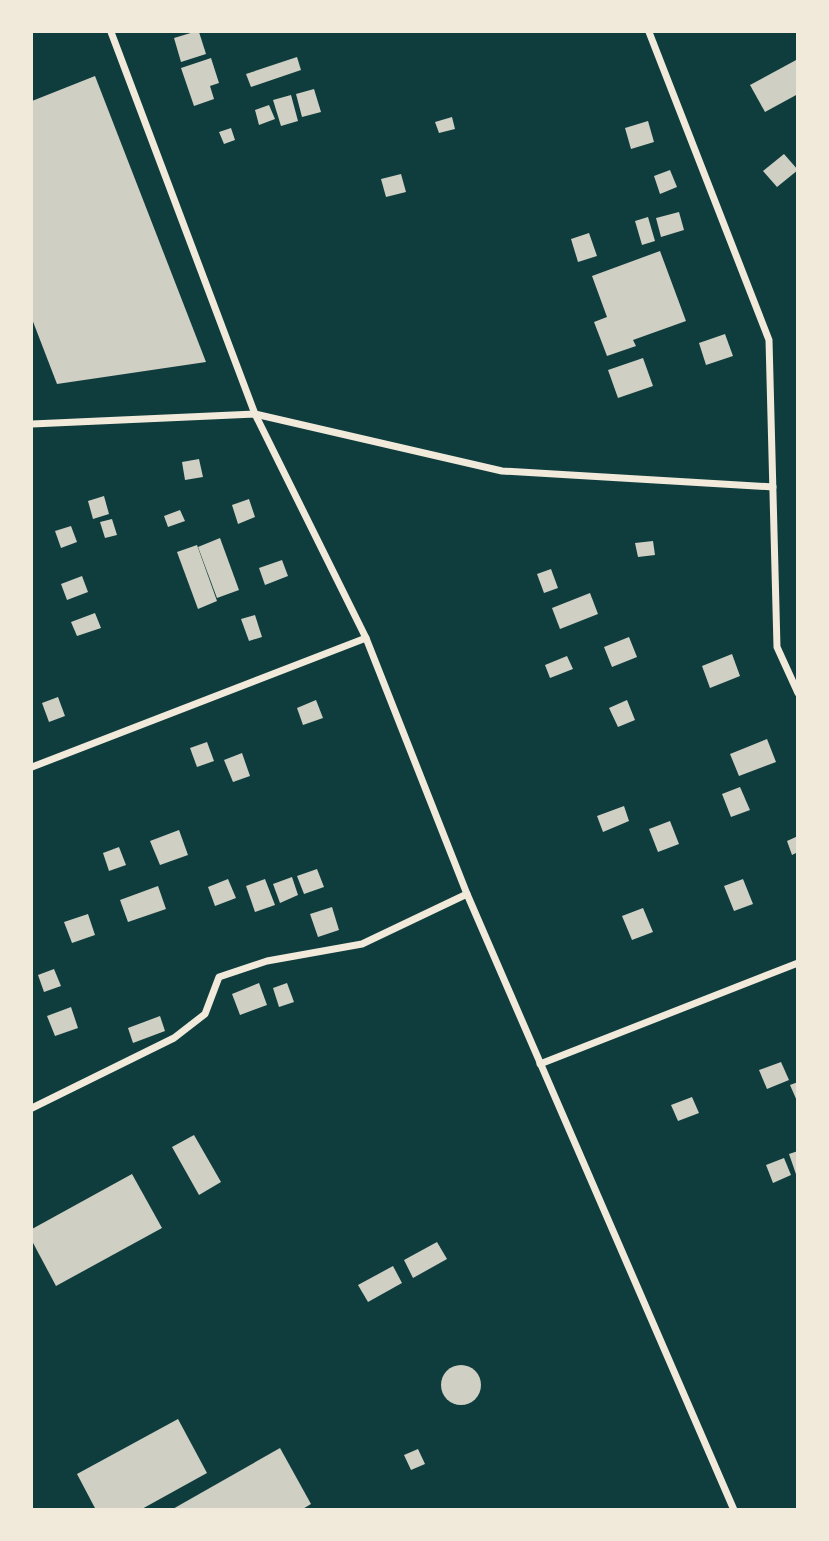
<svg xmlns="http://www.w3.org/2000/svg" width="829" height="1541" viewBox="0 0 829 1541" font-family="'Archivo Narrow',sans-serif">
	<style>
		.building { fill: #cfcfc3 }
		.lines { fill: none; stroke-linecap: round; stroke-linejoin: round }
		.minor { stroke: #f1e9da; stroke-width: 7 }
	</style>
	<rect width="100%" height="100%" fill="#0f3d3e"/>
	<g class="building">
		<polygon points="194,32 199,32 206,54 181,62 174,38"/>
		<polygon points="297,57 301,70 251,87 246,74"/>
		<polygon points="211,58 219,83 210,86 214,99 194,106 181,68"/>
		<polygon points="798,59 798,94 765,112 750,85"/>
		<polygon points="95,76 206,362 57,384 32,319 32,101"/>
		<polygon points="314,89 321,112 302,117 296,94"/>
		<polygon points="291,95 298,121 281,126 273,100"/>
		<polygon points="269,105 275,119 259,125 255,110"/>
		<polygon points="452,117 455,129 439,133 435,122"/>
		<polygon points="648,121 654,142 631,149 625,128"/>
		<polygon points="231,128 235,140 224,144 219,132"/>
		<polygon points="784,154 798,170 777,187 763,171"/>
		<polygon points="670,170 677,187 660,194 654,176"/>
		<polygon points="401,174 406,192 386,197 381,179"/>
		<polygon points="679,212 684,230 661,237 656,218"/>
		<polygon points="648,217 655,241 642,245 635,221"/>
		<polygon points="589,233 597,256 578,262 571,239"/>
		<polygon points="660,251 686,321 633,340 636,346 607,356 594,322 607,317 592,276"/>
		<polygon points="725,334 733,356 706,365 699,343"/>
		<polygon points="643,358 653,386 618,398 608,370"/>
		<polygon points="199,459 203,477 185,480 182,462"/>
		<polygon points="104,496 109,514 93,519 88,501"/>
		<polygon points="249,499 255,517 238,524 232,505"/>
		<polygon points="180,510 185,521 168,527 164,516"/>
		<polygon points="112,519 117,535 105,538 100,522"/>
		<polygon points="71,526 77,542 61,548 55,531"/>
		<polygon points="220,538 239,590 217,598 198,547"/>
		<polygon points="653,541 655,555 638,557 635,543"/>
		<polygon points="197,545 217,601 198,609 177,552"/>
		<polygon points="282,560 288,576 265,585 259,568"/>
		<polygon points="551,569 558,588 544,593 537,574"/>
		<polygon points="82,576 88,592 67,600 61,584"/>
		<polygon points="590,593 598,614 560,629 552,608"/>
		<polygon points="95,613 101,628 77,636 71,622"/>
		<polygon points="255,615 262,637 249,641 241,619"/>
		<polygon points="629,637 637,657 612,667 604,647"/>
		<polygon points="732,654 740,676 710,688 702,666"/>
		<polygon points="567,656 573,669 550,678 545,665"/>
		<polygon points="58,697 65,716 49,722 42,703"/>
		<polygon points="316,700 323,718 303,725 297,708"/>
		<polygon points="627,700 635,720 618,727 609,708"/>
		<polygon points="767,739 776,762 739,776 730,754"/>
		<polygon points="207,742 214,761 197,767 190,748"/>
		<polygon points="242,753 250,776 233,782 224,760"/>
		<polygon points="740,787 750,810 731,817 722,794"/>
		<polygon points="624,806 629,821 603,832 597,816"/>
		<polygon points="670,821 679,844 658,852 649,829"/>
		<polygon points="179,830 188,855 160,865 150,841"/>
		<polygon points="798,836 798,852 792,855 787,841"/>
		<polygon points="119,847 126,865 109,871 103,853"/>
		<polygon points="317,869 324,887 304,894 297,876"/>
		<polygon points="292,877 298,895 280,903 273,884"/>
		<polygon points="228,879 236,898 215,906 208,887"/>
		<polygon points="265,879 275,905 255,912 246,886"/>
		<polygon points="743,879 753,904 734,911 724,886"/>
		<polygon points="158,886 166,909 128,922 120,900"/>
		<polygon points="332,907 339,930 318,937 310,914"/>
		<polygon points="643,908 653,932 632,940 622,916"/>
		<polygon points="88,914 95,935 72,943 64,922"/>
		<polygon points="54,969 61,986 44,992 38,975"/>
		<polygon points="259,983 267,1005 240,1015 232,994"/>
		<polygon points="287,983 294,1002 279,1007 273,988"/>
		<polygon points="71,1007 78,1028 55,1036 47,1016"/>
		<polygon points="160,1016 165,1031 133,1043 128,1028"/>
		<polygon points="781,1062 789,1080 767,1089 759,1070"/>
		<polygon points="798,1082 798,1101 797,1101 790,1085"/>
		<polygon points="692,1097 699,1113 678,1121 671,1105"/>
		<polygon points="194,1135 221,1182 199,1195 172,1147"/>
		<polygon points="798,1151 798,1177 797,1177 789,1154"/>
		<polygon points="784,1158 791,1175 773,1183 766,1165"/>
		<polygon points="132,1174 162,1228 56,1286 32,1241 32,1229"/>
		<polygon points="437,1242 447,1259 413,1278 404,1260"/>
		<polygon points="393,1266 402,1283 368,1302 358,1285"/>
		<circle cx="461" cy="1385" r="20"/>
		<polygon points="178,1419 207,1473 140,1510 96,1510 77,1474"/>
		<polygon points="280,1448 311,1504 301,1510 171,1510"/>
		<polygon points="418,1449 425,1464 411,1470 404,1455"/>
	</g>
	<g class="lines">
		<g class="minor">
			<polyline points="111,32 255,414 366,638 467,894 734,1510"/>
			<polyline points="649,32 769,340 777,647 798,693"/>
			<polyline points="32,424 255,414 502,471 773,487"/>
			<polyline points="32,767 366,638"/>
			<polyline points="540,1064 798,963"/>
			<polyline points="32,1108 174,1038 205,1014 219,977 267,961 362,944 467,894"/>
		</g>
	</g>
	<rect width="829" height="1541" fill="none" stroke="#f1e9da" stroke-width="66"/>
</svg>
